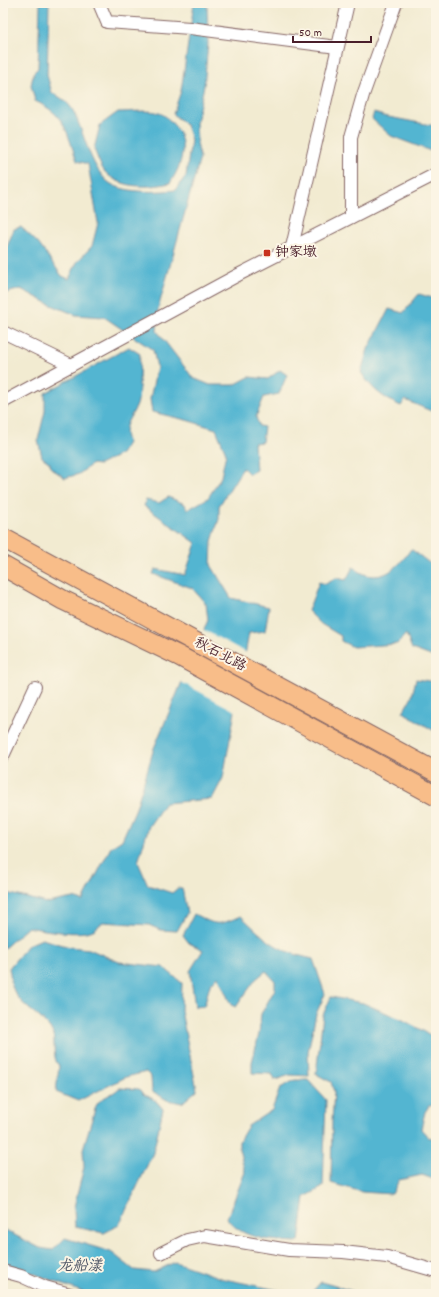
<svg xmlns="http://www.w3.org/2000/svg" width="439" height="1297" viewBox="0 0 439 1297" font-family="Dekko,'LXGW WenKai TC',sans-serif">
	<style>
		.water { fill: #52b5d1; stroke: #4e6a7e }
		.pier { fill: #f2ebd1 }
		.lines { fill: none; stroke-linecap: round; stroke-linejoin: round }
		.minor-casing { stroke: #856665; stroke-width: 14 }
		.primary-casing { stroke: #856665; stroke-width: 21 }
		.minor { stroke: #fff; stroke-width: 12 }
		.primary { stroke: #f8bd89; stroke-width: 19 }
		.poi-dot { fill: #c8321e; stroke: #fcf5e5; stroke-width: 1.5 }
		.labels { text-anchor: middle; dominant-baseline: central; stroke-width: 4; stroke-linejoin: round; paint-order: stroke }
		.poi-label { font-size: 14px; fill: #4a1f2b; stroke: #fcf5e5; text-anchor: start }
		.street-label { font-size: 14px; fill: #4a1f2b; stroke: #fcf5e5 }
		.water-label { font-size: 15px; font-style: italic; fill: #4d5465; stroke: #fcf5e5 }
	</style>
	<rect width="100%" height="100%" fill="#fcf5e5"/>
	<filter id="ink" filterUnits="userSpaceOnUse"><feTurbulence type="fractalNoise" baseFrequency=".025" numOctaves="2"/><feDisplacementMap in="SourceGraphic" scale="8" xChannelSelector="R" yChannelSelector="G"/><feConvolveMatrix kernelMatrix="1 2 1 2 8 2 1 2 1" color-interpolation-filters="sRGB"/></filter>
	<filter id="wash" filterUnits="userSpaceOnUse"><feTurbulence type="fractalNoise" baseFrequency=".012" numOctaves="4" result="noise"/><feDisplacementMap in="SourceGraphic" scale="16" xChannelSelector="R" yChannelSelector="G"/><feGaussianBlur stdDeviation="0.9" result="paint"/><feColorMatrix in="noise" values="0 0 0 0 0 0 0 0 0 0 0 0 0 0 0 0 0 1.4 0 .05"/><feComposite in="paint" operator="in"/></filter>
	<g filter="url(#wash)">
		<rect width="100%" height="100%" fill="#f2ebd1"/>
		<g class="water">
			<path d="M40 3H49L47 75 52 93C70 102 73 108 80 127 87 145 93 168 107 181 121 194 158 192 175 190L186 176 191 140 186 125 173 114 181 91 194 3H207L208 44 204 86 196 122 197 143 200 158 158 309 157 331 193 378 210 385H234L249 377 268 379 280 370 287 375 279 394 264 397 256 417 259 426 264 427 262 442 254 443 256 470 249 474 243 468 219 506V519L212 541 211 565 231 598 269 607 265 631 249 633 223 778 212 799 165 803 149 826 138 862 148 885 172 893 178 888H182L187 913 177 931 160 930 149 925 103 922C100 924 98 927 95 929 82 937 43 930 28 927L3 949V892L47 903 73 898 83 901 111 847 122 840 136 808 154 748 208 620 206 604 192 588 153 574 155 569 185 575 196 543 144 506 146 500 159 503 168 497 185 504 187 510 208 498 221 477 226 453 216 429 186 420 152 412 150 399 157 367 153 350 104 317 76 315 49 304 21 289 3 294V257L14 229 21 227 38 243 62 276 69 279 77 262 92 246 98 223 88 164 77 161C66 131 66 115 35 101L31 85 34 72 38 68Z"/>
			<path d="M118 112C130 112 144 110 156 112 164 114 168 118 173 124 189 141 182 166 170 183 149 188 121 189 105 172 100 166 97 156 94 149L100 125Z"/>
			<polygon points="374,112 383,116 436,126 436,153 391,136 372,119"/>
			<path d="M419 294 436 299V413L405 400 401 406C383 398 371 389 361 372L368 349 389 309 403 313Z"/>
			<path d="M129 347 140 354C139 365 140 397 137 405 131 418 120 427 128 443L121 454 99 465 92 464 79 474 65 478 51 468 50 463 42 457 38 440 45 411V393Z"/>
			<path d="M411 549 436 568V658L412 649 406 634 397 644 353 647 341 641V636L321 624 308 611 319 582 326 584 336 578 346 580 353 567C357 570 363 574 367 575 388 580 401 563 411 549Z"/>
			<polygon points="416,679 436,682 436,732 403,712 412,696"/>
			<path d="M194 914C217 926 217 926 241 916 267 941 277 951 313 959L325 994 316 1014 308 1052 309 1076 290 1075 275 1080 272 1074 252 1073V1062L259 1034 261 1014 275 989V981L266 971 256 979 236 1007 231 1005 218 976 210 985 204 1006 195 1007 190 971 203 950 189 943 183 935Z"/>
			<path d="M42 939 70 947 89 949 119 962 163 967 182 983 181 1011 197 1090 182 1103 167 1100 152 1091 151 1077 146 1072 126 1077 78 1101 56 1092 59 1066C50 1055 58 1039 50 1028 38 1012 18 1006 12 986 10 981 11 974 9 968L28 945Z"/>
			<polygon points="331,997 363,1003 403,1020 436,1038 436,1105 429,1106 425,1112 421,1129 428,1137 436,1139 436,1180 422,1175 399,1180 392,1194 362,1192 331,1183 332,1121 334,1092 331,1082 316,1074 323,1015"/>
			<path d="M295 1080H308L326 1100 323 1187 305 1197 299 1242C275 1241 241 1240 227 1218L245 1172 239 1149V1141L248 1126 272 1110 280 1088Z"/>
			<path d="M119 1088 139 1089 143 1094 155 1100 163 1109 153 1153 119 1225 104 1233 75 1227 74 1207 84 1167 83 1149 96 1106C101 1096 112 1096 119 1088Z"/>
			<path d="M3 1229 40 1248 53 1250 65 1238 111 1252 134 1270 154 1272 175 1262 224 1279 297 1294H89C60 1285 33 1271 3 1264Z"/>
			<polygon points="321,1282 363,1294 310,1294"/>
		</g>
		<polygon class="pier" points="202,629 247,653 237,712 181,682"/>
	</g>
	<g filter="url(#ink)">
		<g class="lines">
			<defs>
				<g id="minor">
					<polyline points="99,3 107,22 190,28 337,47"/>
					<polyline points="351,217 351,137 363,95 396,3"/>
					<polyline points="292,247 348,3"/>
					<polyline points="3,332 71,365"/>
					<polyline points="3,402 238,275 436,174"/>
					<polyline points="3,756 35,687"/>
					<polyline points="161,1253 187,1240 205,1236 289,1250 343,1252 387,1257 436,1271"/>
					<polyline points="3,1271 21,1276 45,1287 70,1294"/>
				</g>
				<g id="primary">
					<polyline points="3,538 436,772"/>
					<polyline points="3,566 63,600 179,656 436,796"/>
				</g>
			</defs>
			<use href="#minor" class="minor-casing"/>
			<use href="#primary" class="primary-casing"/>
			<use href="#minor" class="minor"/>
			<use href="#primary" class="primary"/>
		</g>
	</g>
	<rect class="poi-dot" x="263" y="249" width="8" height="8" rx="2"/>
	<g class="labels">
		<g class="poi-label">
			<text x="275" y="253">钟家墩</text>
		</g>
		<g class="street-label">
			<text transform="translate(220 655) rotate(28)">秋石北路</text>
		</g>
		<g class="water-label">
			<text x="80" y="1267">龙船漾</text>
		</g>
	</g>
	<rect width="439" height="1297" fill="none" stroke="#fcf5e5" stroke-width="16"/>
	<path d="M293 36v6h78v-6" fill="none" stroke="#4a1f2b" stroke-width="2"/>
	<text x="299" y="36" font-size="12" fill="#4a1f2b" stroke="#fcf5e5" stroke-width="3" paint-order="stroke">50 m</text>
</svg>
